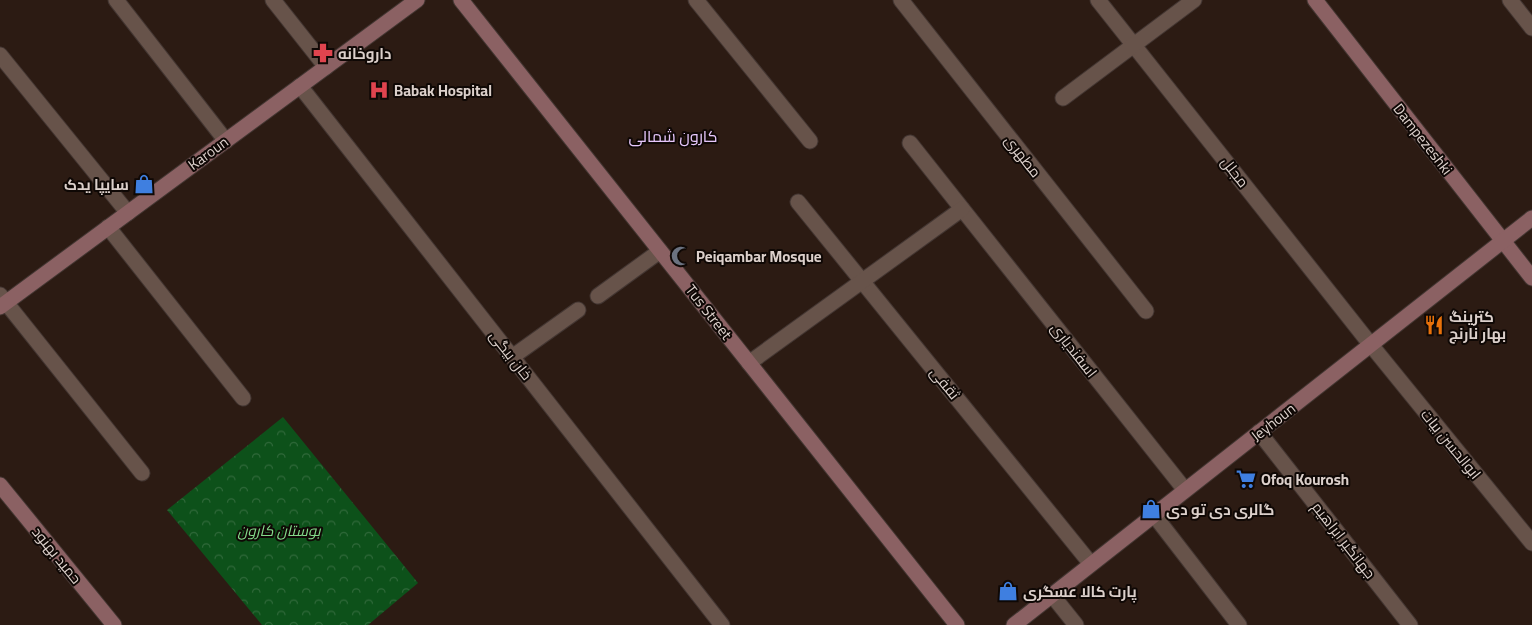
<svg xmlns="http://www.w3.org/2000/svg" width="1532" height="625" viewBox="0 0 1532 625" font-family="Georgia,Cairo,serif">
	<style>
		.forest { fill: url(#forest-crowns) }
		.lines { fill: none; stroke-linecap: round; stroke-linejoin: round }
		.street-casing { stroke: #433632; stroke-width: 17 }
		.secondary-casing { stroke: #433632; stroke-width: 17 }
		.street { stroke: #67534a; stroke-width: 15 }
		.secondary { stroke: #8b6163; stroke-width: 15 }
		.labels { text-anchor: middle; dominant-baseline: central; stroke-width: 4; stroke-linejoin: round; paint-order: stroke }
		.poi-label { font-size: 15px; font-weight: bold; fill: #dcd0cb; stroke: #0f0805; text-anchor: start }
		.street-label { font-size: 15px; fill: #dcd0cb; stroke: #0f0805 }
		.park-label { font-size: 15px; font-style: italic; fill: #84db8b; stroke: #0f0805 }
		.neighbourhood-label { font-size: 16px; fill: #e7c7fc; stroke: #0f0805 }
	</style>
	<defs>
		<pattern id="forest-crowns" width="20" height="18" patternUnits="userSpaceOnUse" patternTransform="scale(1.25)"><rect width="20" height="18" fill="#0d511a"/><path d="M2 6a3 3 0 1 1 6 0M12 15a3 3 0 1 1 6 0" fill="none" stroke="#30693a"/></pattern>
	</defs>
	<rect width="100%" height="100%" fill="#2c1b13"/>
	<polygon class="forest" points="283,417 418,583 368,625 262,625 167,510"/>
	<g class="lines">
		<defs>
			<g id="street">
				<polyline points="116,0 226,141"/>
				<polyline points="273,0 326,67"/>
				<polyline points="696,0 810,141"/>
				<polyline points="901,0 1146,311"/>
				<polyline points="1098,0 1371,345 1532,543"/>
				<polyline points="1510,0 1532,28"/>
				<polyline points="0,55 128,213"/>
				<polyline points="300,86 722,625"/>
				<polyline points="1063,98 1194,0"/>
				<polyline points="910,143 1185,490"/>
				<polyline points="798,202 1091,564"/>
				<polyline points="108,227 243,398"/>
				<polyline points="0,295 142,473"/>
				<polyline points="598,296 660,251"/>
				<polyline points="512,357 578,310"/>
				<polyline points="749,363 962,209"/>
				<polyline points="1259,432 1410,625"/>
				<polyline points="1154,515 1239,625"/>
				<polyline points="1052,595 1076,625"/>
			</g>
			<g id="secondary">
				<polyline points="461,0 957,625"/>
				<polyline points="1315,0 1532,278"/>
				<polyline points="0,307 417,0"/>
				<polyline points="0,485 114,625"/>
				<polyline points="1014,625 1532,218"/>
			</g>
		</defs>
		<use href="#street" class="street-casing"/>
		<use href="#secondary" class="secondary-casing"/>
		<use href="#street" class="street"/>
		<use href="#secondary" class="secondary"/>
	</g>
	<defs>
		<symbol id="pharmacy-bare" viewBox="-9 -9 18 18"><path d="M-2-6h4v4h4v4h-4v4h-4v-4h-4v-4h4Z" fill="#e0444e" stroke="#0f0805" stroke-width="2.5" paint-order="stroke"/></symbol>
		<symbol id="hospital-bare" viewBox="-9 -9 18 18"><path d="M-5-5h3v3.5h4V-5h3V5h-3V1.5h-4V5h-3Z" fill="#e0444e" stroke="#0f0805" stroke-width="2.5" paint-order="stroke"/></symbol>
		<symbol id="shop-bare" viewBox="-9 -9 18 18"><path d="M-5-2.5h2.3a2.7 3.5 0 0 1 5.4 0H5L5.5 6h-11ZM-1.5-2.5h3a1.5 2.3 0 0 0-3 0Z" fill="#3f7fe0" stroke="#0f0805" stroke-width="2.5" paint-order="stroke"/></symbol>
		<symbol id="mosque-bare" viewBox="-9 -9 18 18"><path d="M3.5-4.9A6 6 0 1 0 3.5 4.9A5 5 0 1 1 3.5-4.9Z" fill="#6b7280" stroke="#0f0805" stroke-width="2.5" paint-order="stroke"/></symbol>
		<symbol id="restaurant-bare" viewBox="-9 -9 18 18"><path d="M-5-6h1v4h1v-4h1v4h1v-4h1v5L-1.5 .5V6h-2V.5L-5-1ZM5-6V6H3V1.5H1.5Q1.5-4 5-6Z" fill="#e8710a" stroke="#0f0805" stroke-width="2.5" paint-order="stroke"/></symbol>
		<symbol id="supermarket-bare" viewBox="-9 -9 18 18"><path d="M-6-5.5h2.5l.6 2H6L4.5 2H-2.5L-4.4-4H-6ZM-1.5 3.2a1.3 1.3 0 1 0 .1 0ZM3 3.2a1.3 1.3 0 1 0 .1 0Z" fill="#3f7fe0" stroke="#0f0805" stroke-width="2.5" paint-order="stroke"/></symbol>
	</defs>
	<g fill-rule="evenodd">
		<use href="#pharmacy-bare" x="309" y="39" width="28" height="28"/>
		<use href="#hospital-bare" x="365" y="76" width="28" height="28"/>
		<use href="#shop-bare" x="130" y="170" width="28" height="28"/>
		<use href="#mosque-bare" x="667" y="242" width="28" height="28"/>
		<use href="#restaurant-bare" x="1420" y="311" width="28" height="28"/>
		<use href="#supermarket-bare" x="1232" y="465" width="28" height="28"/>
		<use href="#shop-bare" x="1137" y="495" width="28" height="28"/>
		<use href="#shop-bare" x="994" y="577" width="28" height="28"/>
	</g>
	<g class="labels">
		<g class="poi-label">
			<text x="338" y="53">داروخانه</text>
			<text x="394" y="90">Babak Hospital</text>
			<text x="129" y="184" text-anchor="end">سایپا یدک</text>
			<text x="696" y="256">Peiqambar Mosque</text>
			<text x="1449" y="316">کترینگ<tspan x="1449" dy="17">بهار نارنج</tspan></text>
			<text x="1261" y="479">Ofoq Kourosh</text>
			<text x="1166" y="509">گالری دی تو دی</text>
			<text x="1023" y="591">پارت کالا عسگری</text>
		</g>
		<g class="street-label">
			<text transform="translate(1423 139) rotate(52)">Dampezeshki</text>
			<text transform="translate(208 153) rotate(-36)">Karoun</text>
			<text transform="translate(1023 156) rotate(52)">مطهری</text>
			<text transform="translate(1235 172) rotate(52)">مجلل</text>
			<text transform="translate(709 312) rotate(52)">Tus Street</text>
			<text transform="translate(1074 350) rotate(52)">اسفندیاری</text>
			<text transform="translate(511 355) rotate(52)">خان بیگی</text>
			<text transform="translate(945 383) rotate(51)">ثقفی</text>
			<text transform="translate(1273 422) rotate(-38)">Jeyhoun</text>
			<text transform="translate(1451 444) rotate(51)">ابوالحسن بیات</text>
			<text transform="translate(1344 540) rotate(52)">جهانگیر ابراهیم</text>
			<text transform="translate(57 555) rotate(51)">حمید بهنود</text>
		</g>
		<g class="park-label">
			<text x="279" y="530">بوستان کارون</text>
		</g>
		<g class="neighbourhood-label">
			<text x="673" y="136">کارون شمالی</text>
		</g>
	</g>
</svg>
